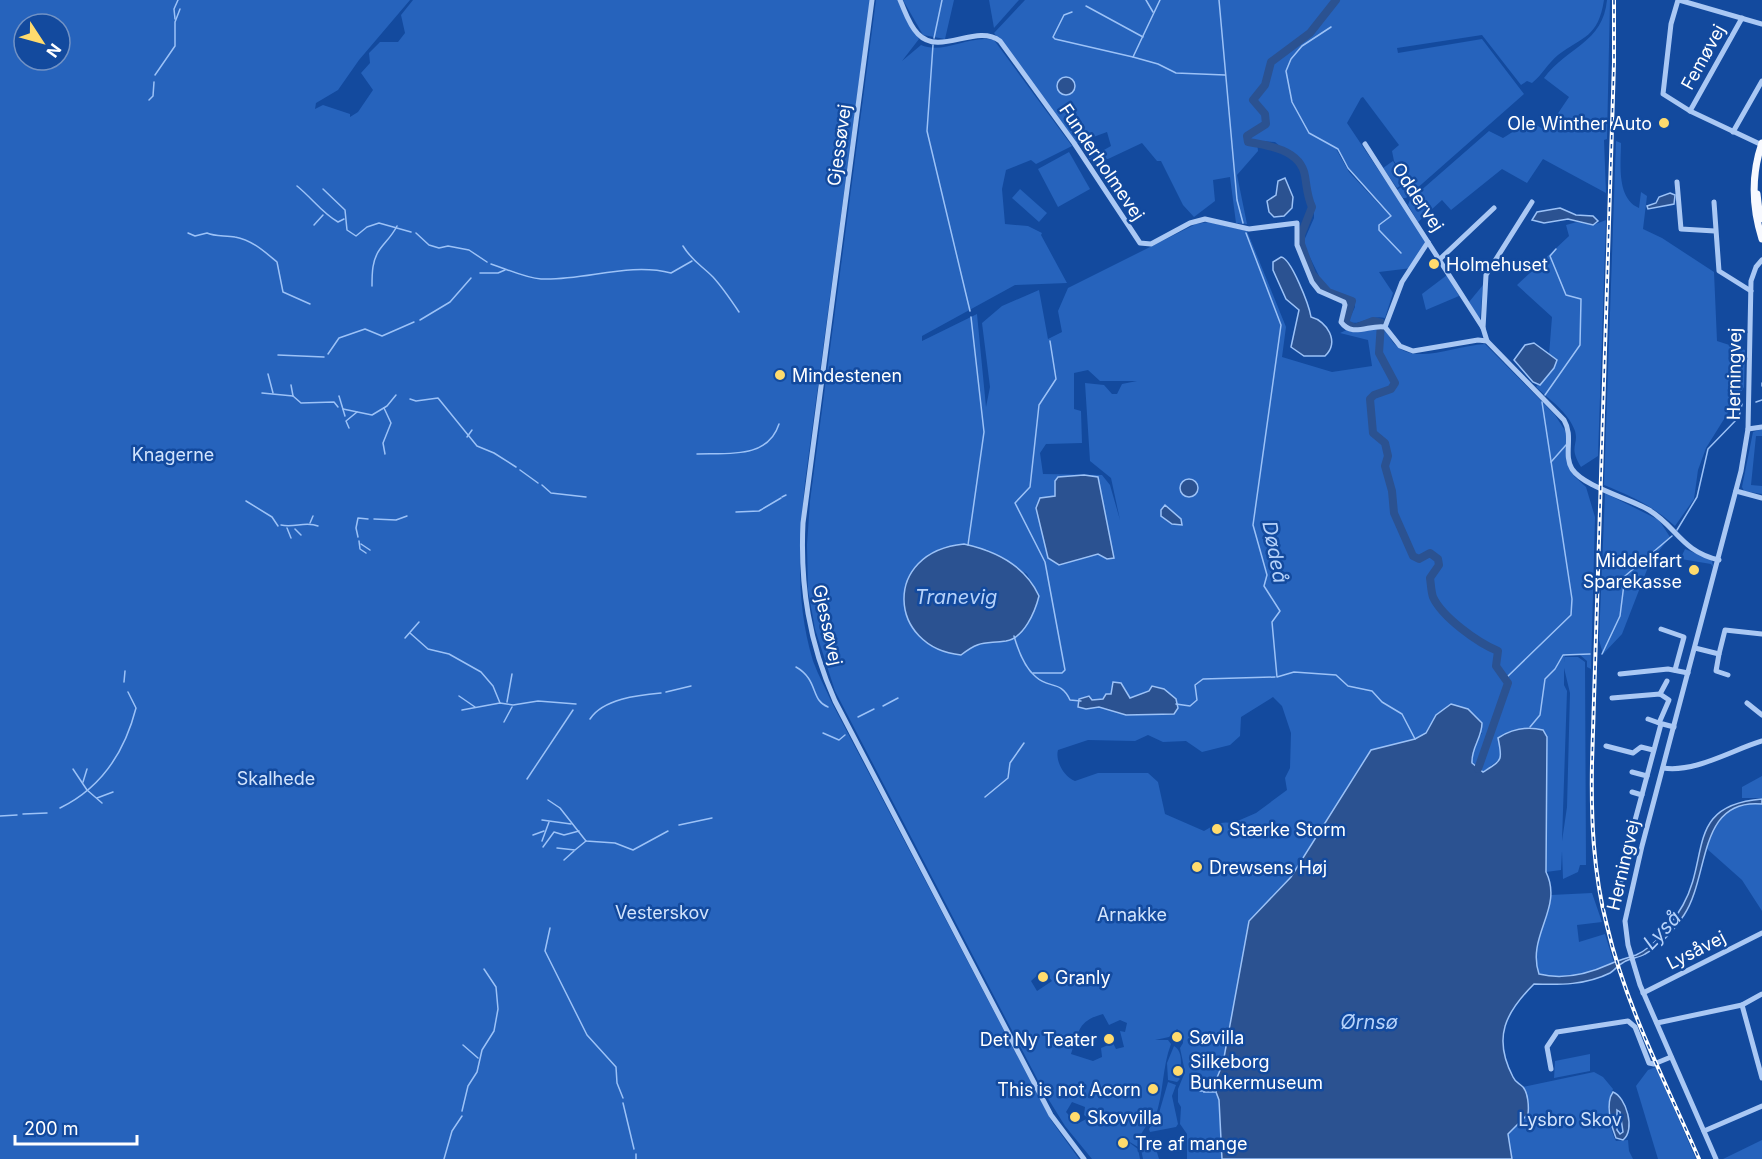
<svg xmlns="http://www.w3.org/2000/svg" width="1762" height="1159" viewBox="0 0 1762 1159" font-family="Inter,sans-serif">
	<style>
		.green { fill: #2663bc; fill-rule: evenodd }
		.water { fill: #2b5291; stroke: #9cc2f7; stroke-width: 1.5; fill-rule: evenodd }
		.lines { fill: none; stroke-linecap: round; stroke-linejoin: round }
		.stream { stroke: #9cc2f7; stroke-width: 1.5 }
		.river { stroke: #2b5291; stroke-width: 8 }
		.minor { stroke: #aac8f4; stroke-width: 5 }
		.major { stroke: #f7f9ff; stroke-width: 7 }
		.rail-casing { stroke: #fff; stroke-width: 4 }
		.rail { stroke: #134a9e; stroke-width: 1.5; stroke-dasharray: 4.5; stroke-linecap: butt }
		.poi-dot { fill: #ffdb6d; stroke: #134a9e; stroke-width: 2 }
		.labels { text-anchor: middle; dominant-baseline: central; stroke-width: 5; stroke-linejoin: round; paint-order: stroke }
		.street-label { font-size: 18px; fill: #fff; stroke: #134a9e }
		.poi-label { font-size: 18px; fill: #fff; stroke: #134a9e; text-anchor: start }
		.park-label { font-size: 18px; fill: #d2e4fd; stroke: #134a9e }
		.water-label { font-size: 20px; font-style: italic; fill: #b6d2fa; stroke: #134a9e }
	</style>
	<rect width="100%" height="100%" fill="#134a9e"/>
	<g class="green">
		<path d="M0 0H410L359 60 338 90 316 103 315 109 323 105 350 114V117L358 112 373 90 361 73 370 63 369 53 380 42H398L405 33 401 15 413 0H870L805 482C799 542 795 602 813 661 818 675 826 689 832 703L1051 1120 1079 1159H0ZM24 24H60V60H24Z"/>
		<path d="M876 0H898L919 39 902 61 921 45C943 55 970 34 994 40L1072 146 1036 164 1031 160 1006 170 1002 189 1005 224 1028 226 1042 233 1041 235 1067 283 1015 285 922 336V341L977 314 986 407 990 387 982 323 1002 306 1039 290 1048 339 1062 332 1058 311 1068 288 1196 224 1209 222 1247 231 1286 327 1282 357 1332 372 1372 366 1368 340 1340 333 1373 318 1383 319C1395 376 1444 347 1485 344L1555 415 1566 432 1568 466 1574 476 1586 487 1595 517 1591 669 1587 667V661L1580 655H1565L1564 663 1565 657H1578L1585 662 1586 865H1580L1578 872 1563 879 1562 851 1561 870 1546 872 1547 737 1543 730 1530 727 1498 738 1502 757 1483 772 1472 763 1471 752 1482 733 1436 715 1426 733 1415 739 1371 750 1291 877 1249 921 1223 1063 1214 1085 1216 1091 1204 1090 1216 1092 1219 1100 1223 1148 1229 1159H1187V1134L1180 1124 1181 1107 1178 1102V1089L1185 1072 1180 1048 1183 1043V1034L1177 1029 1169 1037 1155 1040H1168L1171 1044C1162 1067 1164 1093 1155 1118 1148 1121 1137 1138 1138 1147L1123 1138 1138 1149 1140 1159H1092L1065 1126 1044 1092 835 691 815 629 808 590 807 545 810 501ZM1088 370 1100 381H1137L1122 384 1117 394H1112L1104 385 1085 383 1090 461 1111 478 1120 520 1110 485 1102 475 1043 474 1040 453 1046 444 1082 443 1081 411 1074 409V373ZM1055 496 1107 559 1098 554 1059 564 1040 498ZM986 549 1027 574 1039 596 1009 640 974 644ZM1564 668 1570 693 1567 807 1562 841 1567 691 1564 685ZM1113 682 1121 683 1130 698 1149 691 1174 714 1126 715 1099 707 1086 709 1089 696 1091 700 1103 699 1111 694ZM1273 697 1282 706 1291 733 1290 768 1285 778 1287 790 1256 813 1233 823C1220 821 1215 824 1204 831L1165 814 1158 782 1148 773H1098L1075 781C1064 777 1055 761 1058 750L1088 740 1135 741 1148 735 1163 742 1186 741 1202 752 1230 745 1240 736 1241 717ZM1043 970 1052 981 1037 991 1031 981ZM1103 1014 1109 1025 1120 1020 1127 1023 1125 1032 1120 1031 1124 1047 1116 1049 1113 1043 1101 1048 1102 1057 1093 1061 1071 1054C1079 1032 1077 1021 1103 1014ZM1072 1102 1085 1107 1084 1115 1088 1118 1077 1124 1066 1112Z"/>
		<polygon points="903,0 954,0 945,39 923,35"/>
		<polygon points="989,0 1019,0 994,28"/>
		<path d="M1025 0H1604C1598 38 1583 36 1558 55 1548 63 1542 75 1532 83L1527 81 1521 85 1482 35 1397 48 1398 53 1482 39 1524 94 1406 198H1403L1397 190 1408 182 1394 161 1392 151 1399 145 1363 97 1361 98 1347 123 1426 241 1412 268 1379 272 1393 293 1385 318C1372 314 1360 326 1348 322L1355 307 1353 299 1329 291 1317 279 1319 276 1303 243 1314 218V204L1309 194 1305 168 1275 142 1257 141 1258 151 1237 175 1247 224 1236 223 1230 177 1213 180 1215 201 1194 217 1183 205 1161 161H1157L1142 143 1108 159H1088L1111 146 1107 132 1077 143 994 33ZM1335 147 1349 168 1390 216 1349 172Z"/>
		<path d="M1607 0H1610L1607 139 1604 140 1606 193 1543 159 1527 183 1502 169 1451 210 1442 200 1418 222 1408 205 1410 200 1489 131 1503 138 1530 121 1546 131 1569 97 1544 78C1567 47 1603 43 1607 0Z"/>
		<path d="M1616 141 1621 143C1621 163 1616 198 1639 208L1641 192 1647 196 1643 229 1662 238 1714 272 1717 341 1745 350 1744 387 1706 448 1698 470 1694 499 1675 526C1653 506 1631 496 1604 485Z"/>
		<polygon points="1069,152 1090,189 1058,207 1038,169"/>
		<polygon points="1393,161 1406,182 1397,188 1383,168"/>
		<polygon points="1020,189 1047,213 1039,222 1012,198"/>
		<path d="M1606 220 1598 456 1581 467C1568 446 1579 446 1575 431 1569 413 1549 399 1536 387L1556 362 1549 355 1552 317 1517 285 1569 236 1566 225 1577 222 1593 225Z"/>
		<polygon points="1447,275 1459,296 1426,310 1422,294"/>
		<polygon points="1483,285 1480,320 1469,302"/>
		<polygon points="1762,429 1762,436 1756,436 1751,485 1762,486 1762,494 1744,491 1742,487 1753,432"/>
		<polygon points="1605,493 1659,520 1670,537 1650,562 1622,634 1603,654 1599,640"/>
		<polygon points="1685,549 1712,560 1713,567 1711,564 1681,559 1679,562"/>
		<polygon points="1762,776 1762,798 1742,798 1742,787"/>
		<path d="M1762 804V911L1742 880 1706 848C1718 818 1726 801 1762 804Z"/>
		<path d="M1592 893 1602 922 1577 925 1579 942 1605 934 1614 963C1590 972 1565 981 1539 974 1529 946 1546 923 1551 895Z"/>
		<path d="M1174 1046C1181 1050 1181 1058 1181 1065L1176 1066 1178 1077 1180 1079 1177 1082 1168 1080 1167 1063Z"/>
		<polygon points="1590,1054 1590,1071 1554,1078 1555,1061"/>
		<polygon points="1656,1067 1696,1159 1658,1159 1636,1086 1648,1070"/>
		<path d="M1594 1072 1603 1077 1613 1089C1606 1103 1609 1128 1616 1141L1628 1140 1629 1151 1633 1159H1511L1508 1134 1528 1114 1529 1104 1523 1087Z"/>
		<polygon points="1168,1082 1176,1085 1172,1096 1178,1124 1176,1127 1150,1132 1149,1129 1159,1113"/>
		<polygon points="1762,1140 1762,1159 1723,1159"/>
		<polygon points="1155,1146 1159,1159 1143,1159 1141,1149 1148,1149"/>
	</g>
	<g class="water">
		<circle cx="1066" cy="86" r="9"/>
		<polygon points="1285,178 1293,197 1292,208 1284,216 1274,217 1269,212 1267,201 1276,195 1278,181"/>
		<polygon points="1670,193 1675,195 1674,204 1648,209 1647,206 1656,203 1659,197"/>
		<polygon points="1560,208 1576,215 1593,216 1598,221 1593,225 1568,219 1544,223 1532,220 1537,212"/>
		<path d="M1281 257C1291 258 1309 305 1311 317 1327 321 1340 342 1325 356H1304L1291 347 1299 310 1286 299 1273 270V262Z"/>
		<polygon points="1534,343 1557,360 1554,368 1540,385 1533,382 1514,360 1525,345"/>
		<polygon points="1084,475 1098,477 1114,558 1107,559 1098,554 1059,565 1048,558 1036,508 1040,498 1055,496 1055,481 1058,477"/>
		<circle cx="1189" cy="488" r="9"/>
		<polygon points="1165,505 1181,519 1182,525 1172,524 1161,516 1161,510"/>
		<path d="M964 544C996 551 1025 565 1039 596 1035 612 1024 638 1006 641 984 644 980 640 961 655 888 648 881 552 964 544Z"/>
		<polygon points="1113,682 1121,683 1130,698 1149,691 1152,686 1164,689 1176,699 1178,708 1174,714 1126,715 1099,707 1086,709 1078,707 1079,699 1089,696 1092,700 1103,699 1106,694 1111,694"/>
		<path d="M1451 704 1468 709 1482 723C1482 738 1471 748 1472 763L1483 772C1502 760 1503 761 1498 738 1512 729 1527 726 1543 730L1547 737 1546 872C1564 908 1526 936 1539 974 1563 980 1588 974 1610 964 1619 960 1627 958 1636 955 1655 947 1673 922 1683 905 1710 857 1685 805 1762 799V804C1697 798 1710 876 1684 915 1675 929 1660 946 1645 954 1639 958 1630 958 1624 962 1618 965 1615 970 1610 973 1586 985 1560 985 1534 984 1506 1012 1492 1037 1513 1077 1515 1082 1519 1083 1523 1087 1528 1093 1529 1106 1528 1114L1508 1134 1512 1159H1222L1219 1100 1216 1092H1204L1205 1089 1216 1091 1214 1085 1223 1063 1249 921 1291 877 1371 750 1415 739 1426 733 1436 715Z"/>
		<path d="M1613 1092C1626 1097 1636 1130 1623 1140L1616 1138C1611 1126 1605 1103 1613 1092ZM1617 1110 1620 1112 1623 1132 1620 1134 1617 1130Z"/>
	</g>
	<g class="lines">
		<g class="stream">
			<polyline points="1146,0 1153,12"/>
			<polyline points="1160,0 1133,57 1158,64 1176,73 1225,75"/>
			<polyline points="1219,0 1237,200 1243,223"/>
			<polyline points="1086,6 1143,37"/>
			<polyline points="1072,12 1064,15 1053,37 1055,39 1133,57"/>
			<polyline points="175,19 174,9 178,0"/>
			<polyline points="1331,27 1302,46 1291,59 1286,71 1292,102 1309,133 1338,149 1348,168 1391,216 1379,225 1379,230 1401,253"/>
			<polyline points="934,38 942,0"/>
			<polyline points="933,45 927,131 970,311"/>
			<polyline points="155,75 175,46 175,22 180,9"/>
			<polyline points="149,100 153,96 154,82"/>
			<path d="M297 186C312 198 322 213 338 222L344 219"/>
			<polyline points="323,189 345,210 347,230 356,236 367,227 379,223 411,232"/>
			<polyline points="314,225 323,215"/>
			<path d="M188 233 195 236 207 233C215 237 226 235 235 237 252 240 265 252 277 262L283 292 310 304"/>
			<polyline points="416,233 429,245 439,248 448,246 469,250 487,262"/>
			<polyline points="1246,233 1281,325 1253,525 1267,575 1264,586 1280,611 1272,622 1277,677 1294,672 1336,675 1348,686 1372,691 1382,702 1402,714 1415,739"/>
			<path d="M683 246C692 261 701 265 713 277 723 288 731 300 739 312"/>
			<path d="M491 264C507 269 525 278 541 279 585 281 628 262 671 273L692 261"/>
			<polyline points="480,273 498,273 505,270"/>
			<path d="M372 286C372 273 372 260 380 249 386 241 392 236 397 226"/>
			<polyline points="420,320 450,302 471,278"/>
			<polyline points="328,354 339,338 365,329 382,336 414,322"/>
			<polyline points="278,355 324,357"/>
			<polyline points="268,374 273,393"/>
			<polyline points="1762,383 1762,386"/>
			<polyline points="291,385 293,396"/>
			<polyline points="262,393 293,396 301,403 334,402 338,407"/>
			<polyline points="1545,395 1580,345 1581,299 1566,295 1550,256 1556,249"/>
			<polyline points="339,396 345,416"/>
			<polyline points="410,399 416,401 438,398 477,446 494,453 516,467"/>
			<polyline points="1756,402 1762,400"/>
			<polyline points="384,408 391,423 383,443 385,454"/>
			<polyline points="343,409 372,415 387,406 396,395"/>
			<polyline points="349,428 346,421 357,412"/>
			<polyline points="467,437 472,430"/>
			<path d="M697 454C728 453 768 459 779 424"/>
			<polyline points="1551,462 1566,445"/>
			<polyline points="520,470 538,483"/>
			<polyline points="542,485 551,493 586,497"/>
			<polyline points="782,497 786,495"/>
			<polyline points="246,501 272,517 278,526"/>
			<polyline points="736,512 759,511 781,498"/>
			<polyline points="374,519 396,520 407,516"/>
			<polyline points="310,523 313,516"/>
			<path d="M281 525C294 528 306 521 318 526"/>
			<polyline points="287,528 291,538"/>
			<polyline points="295,529 301,535"/>
			<polyline points="1677,530 1697,497 1708,449 1739,417 1742,404"/>
			<polyline points="358,537 356,528 358,518 368,519"/>
			<polyline points="359,541 360,549 366,553"/>
			<polyline points="361,544 370,550"/>
			<polyline points="968,545 984,432 971,317"/>
			<polyline points="410,633 428,649 449,654 481,672 493,686 500,703"/>
			<path d="M1014 636C1018 650 1025 668 1036 677 1049 689 1061 680 1070 700L1081 701"/>
			<polyline points="405,638 419,622"/>
			<polyline points="1602,654 1620,616 1625,576 1672,536"/>
			<path d="M796 667C819 680 810 700 828 707"/>
			<polyline points="1033,673 1062,673 1065,670 1045,562 1015,503 1030,487 1039,405 1056,379 1050,341"/>
			<polyline points="1506,678 1571,615 1572,599 1542,402"/>
			<polyline points="124,682 125,671"/>
			<polyline points="666,692 691,686"/>
			<polyline points="459,696 475,707"/>
			<polyline points="507,702 512,674"/>
			<polyline points="1176,704 1190,706 1197,700 1195,685 1203,679 1275,677"/>
			<polyline points="883,706 898,698"/>
			<polyline points="462,710 500,703 513,705 538,701 576,704"/>
			<polyline points="858,717 874,709"/>
			<path d="M590 719C603 699 638 695 661 693"/>
			<polyline points="504,722 512,707"/>
			<polyline points="1530,727 1540,715 1545,679 1555,669 1563,655 1590,654"/>
			<polyline points="823,733 839,740 845,735"/>
			<polyline points="73,769 87,790 102,803"/>
			<polyline points="527,779 573,710"/>
			<polyline points="83,782 87,769"/>
			<polyline points="985,797 1008,778 1010,763 1024,743"/>
			<polyline points="97,798 113,792"/>
			<polyline points="548,800 560,808 586,841 615,843 633,850 668,831"/>
			<path d="M60 808C101 788 125 751 136 708L128 692"/>
			<polyline points="23,814 47,813"/>
			<polyline points="0,816 17,815"/>
			<polyline points="542,820 571,824"/>
			<polyline points="679,825 712,818"/>
			<polyline points="533,835 544,831"/>
			<polyline points="542,841 549,822"/>
			<polyline points="543,847 554,832 564,835 579,831"/>
			<polyline points="557,848 575,850 586,841"/>
			<polyline points="564,860 574,851"/>
			<polyline points="550,928 545,951 587,1035 616,1067 617,1083 623,1098"/>
			<polyline points="463,1045 478,1058"/>
			<polyline points="1200,1091 1204,1091"/>
			<polyline points="623,1103 634,1149"/>
			<polyline points="462,1111 468,1086 477,1072 482,1050 494,1031 498,1009 496,987 484,969"/>
			<polyline points="636,1154 636,1159"/>
			<polyline points="444,1159 452,1131 462,1116"/>
		</g>
		<path class="river" d="M1336 0 1310 33 1271 62 1265 85 1253 100 1265 114 1266 124 1247 136 1248 142C1268 145 1301 150 1305 176 1307 188 1307 196 1312 207L1301 235V244L1312 274 1328 292 1352 301 1345 323 1355 328 1373 321 1381 323 1379 353 1395 383 1391 389 1374 395 1370 399 1373 433 1385 443 1388 456 1385 466 1392 491 1394 513 1413 556 1419 559 1430 553 1438 559 1439 565 1430 578C1431 584 1431 591 1433 597 1442 617 1478 643 1498 651L1496 666 1508 683 1478 769"/>
		<g class="minor">
			<path d="M872 0 803 523C800 586 809 643 835 701L1051 1115 1084 1159"/>
			<path d="M900 0C905 11 909 25 918 34 940 57 976 23 1000 41L1074 143 1140 243 1151 244 1190 223 1205 219 1249 229 1297 223V245L1312 282 1319 291 1344 302 1345 305 1341 322C1352 338 1370 324 1385 327L1400 346 1413 351 1478 340 1487 341 1564 420C1574 437 1563 454 1572 469 1584 487 1629 498 1649 510 1677 527 1681 551 1719 560"/>
			<polyline points="1678,0 1671,24 1663,94 1690,111 1762,145"/>
			<polyline points="1679,0 1762,24"/>
			<polyline points="1690,111 1742,18"/>
			<polyline points="1733,132 1762,81"/>
			<polyline points="1365,144 1483,328"/>
			<polyline points="1677,182 1681,229 1715,231"/>
			<polyline points="1714,202 1719,271 1751,291"/>
			<polyline points="1440,259 1494,208"/>
			<polyline points="1385,327 1402,282 1428,242"/>
			<polyline points="1487,341 1483,328 1486,275 1532,202"/>
			<polyline points="1748,429 1762,427"/>
			<polyline points="1736,491 1762,498"/>
			<polyline points="1661,629 1684,637 1675,670"/>
			<polyline points="1695,648 1719,654 1716,671 1728,675"/>
			<polyline points="1719,654 1725,630 1762,634"/>
			<polyline points="1620,674 1668,669 1688,673"/>
			<polyline points="1660,694 1667,681"/>
			<polyline points="1612,698 1660,694 1669,700 1659,723 1674,727"/>
			<polyline points="1747,703 1762,715"/>
			<polyline points="1648,719 1659,723"/>
			<polyline points="1606,746 1633,753 1641,747 1653,750"/>
			<path d="M1663 768C1695 773 1732 750 1762 741"/>
			<polyline points="1632,772 1647,776"/>
			<polyline points="1632,792 1642,795"/>
			<polyline points="1616,885 1624,878 1627,869 1623,865 1661,724"/>
			<polyline points="1643,993 1762,933"/>
			<polyline points="1742,1005 1762,1078"/>
			<polyline points="1657,1023 1742,1005 1762,994"/>
			<polyline points="1551,1069 1547,1047 1557,1032 1628,1021 1635,1027 1649,1063 1654,1064 1671,1057"/>
			<polyline points="1704,1131 1762,1106"/>
			<polyline points="1716,1159 1640,985 1628,945 1625,921 1642,846 1741,471 1748,429 1751,281 1756,267 1762,260"/>
		</g>
		<g class="major">
			<path d="M1762 143C1751 175 1752 207 1762 239"/>
			<polyline points="1757,194 1760,219"/>
		</g>
		<defs>
			<path id="rail" d="M1614 0V63L1592 763C1591 818 1593 872 1607 926 1626 1007 1666 1083 1699 1159"/>
		</defs>
		<use href="#rail" class="rail-casing"/>
		<use href="#rail" class="rail"/>
	</g>
	<g class="poi-dot">
		<circle cx="1664" cy="123" r="6"/>
		<circle cx="1434" cy="264" r="6"/>
		<circle cx="780" cy="375" r="6"/>
		<circle cx="1694" cy="570" r="6"/>
		<circle cx="1217" cy="829" r="6"/>
		<circle cx="1197" cy="867" r="6"/>
		<circle cx="1043" cy="977" r="6"/>
		<circle cx="1177" cy="1037" r="6"/>
		<circle cx="1109" cy="1039" r="6"/>
		<circle cx="1178" cy="1071" r="6"/>
		<circle cx="1153" cy="1089" r="6"/>
		<circle cx="1075" cy="1117" r="6"/>
		<circle cx="1123" cy="1143" r="6"/>
	</g>
	<g class="labels">
		<g class="street-label">
			<text transform="translate(1703 57) rotate(-61)">Femøvej</text>
			<text transform="translate(839 145) rotate(-82)">Gjessøvej</text>
			<text transform="translate(1102 162) rotate(56)">Funderholmevej</text>
			<text transform="translate(1418 197) rotate(57)">Oddervej</text>
			<text transform="translate(1734 374) rotate(-89)">Herningvej</text>
			<text transform="translate(828 625) rotate(78)">Gjessøvej</text>
			<text transform="translate(1623 865) rotate(-77)">Herningvej</text>
			<text transform="translate(1696 950) rotate(-27)">Lysåvej</text>
		</g>
		<g class="poi-label">
			<text x="1652" y="123" text-anchor="end">Ole Winther Auto</text>
			<text x="1446" y="264">Holmehuset</text>
			<text x="792" y="375">Mindestenen</text>
			<text x="1682" y="560" text-anchor="end">Middelfart<tspan x="1682" dy="21">Sparekasse</tspan></text>
			<text x="1229" y="829">Stærke Storm</text>
			<text x="1209" y="867">Drewsens Høj</text>
			<text x="1055" y="977">Granly</text>
			<text x="1189" y="1037">Søvilla</text>
			<text x="1097" y="1039" text-anchor="end">Det Ny Teater</text>
			<text x="1190" y="1061">Silkeborg<tspan x="1190" dy="21">Bunkermuseum</tspan></text>
			<text x="1141" y="1089" text-anchor="end">This is not Acorn</text>
			<text x="1087" y="1117">Skovvilla</text>
			<text x="1135" y="1143">Tre af mange</text>
		</g>
		<g class="park-label">
			<text x="173" y="454">Knagerne</text>
			<text x="276" y="778">Skalhede</text>
			<text x="662" y="912">Vesterskov</text>
			<text x="1132" y="914">Arnakke</text>
			<text x="1570" y="1119">Lysbro Skov</text>
		</g>
		<g class="water-label">
			<text transform="translate(1275 552) rotate(79)">Dødeå</text>
			<text x="956" y="597">Tranevig</text>
			<text transform="translate(1662 930) rotate(-46)">Lyså</text>
			<text x="1369" y="1022">Ørnsø</text>
		</g>
	</g>
	<g transform="translate(42 42) rotate(126)"><circle r="28" fill="#134a9e" stroke="#7192c5" stroke-width="1.5"/>
	<path d="M0-4.5L10 22L0 15L-10 22Z" fill="#ffdb6d"/>
	<text y="-9" font-size="16" font-weight="bold" text-anchor="middle" fill="#ffffff">N</text>
	</g>
	<path d="M15 1135v9h122v-9" fill="none" stroke="#ffffff" stroke-width="3"/>
	<text x="24" y="1135" font-size="18" fill="#ffffff" stroke="#134a9e" stroke-width="4.5" paint-order="stroke">200 m</text>
</svg>
